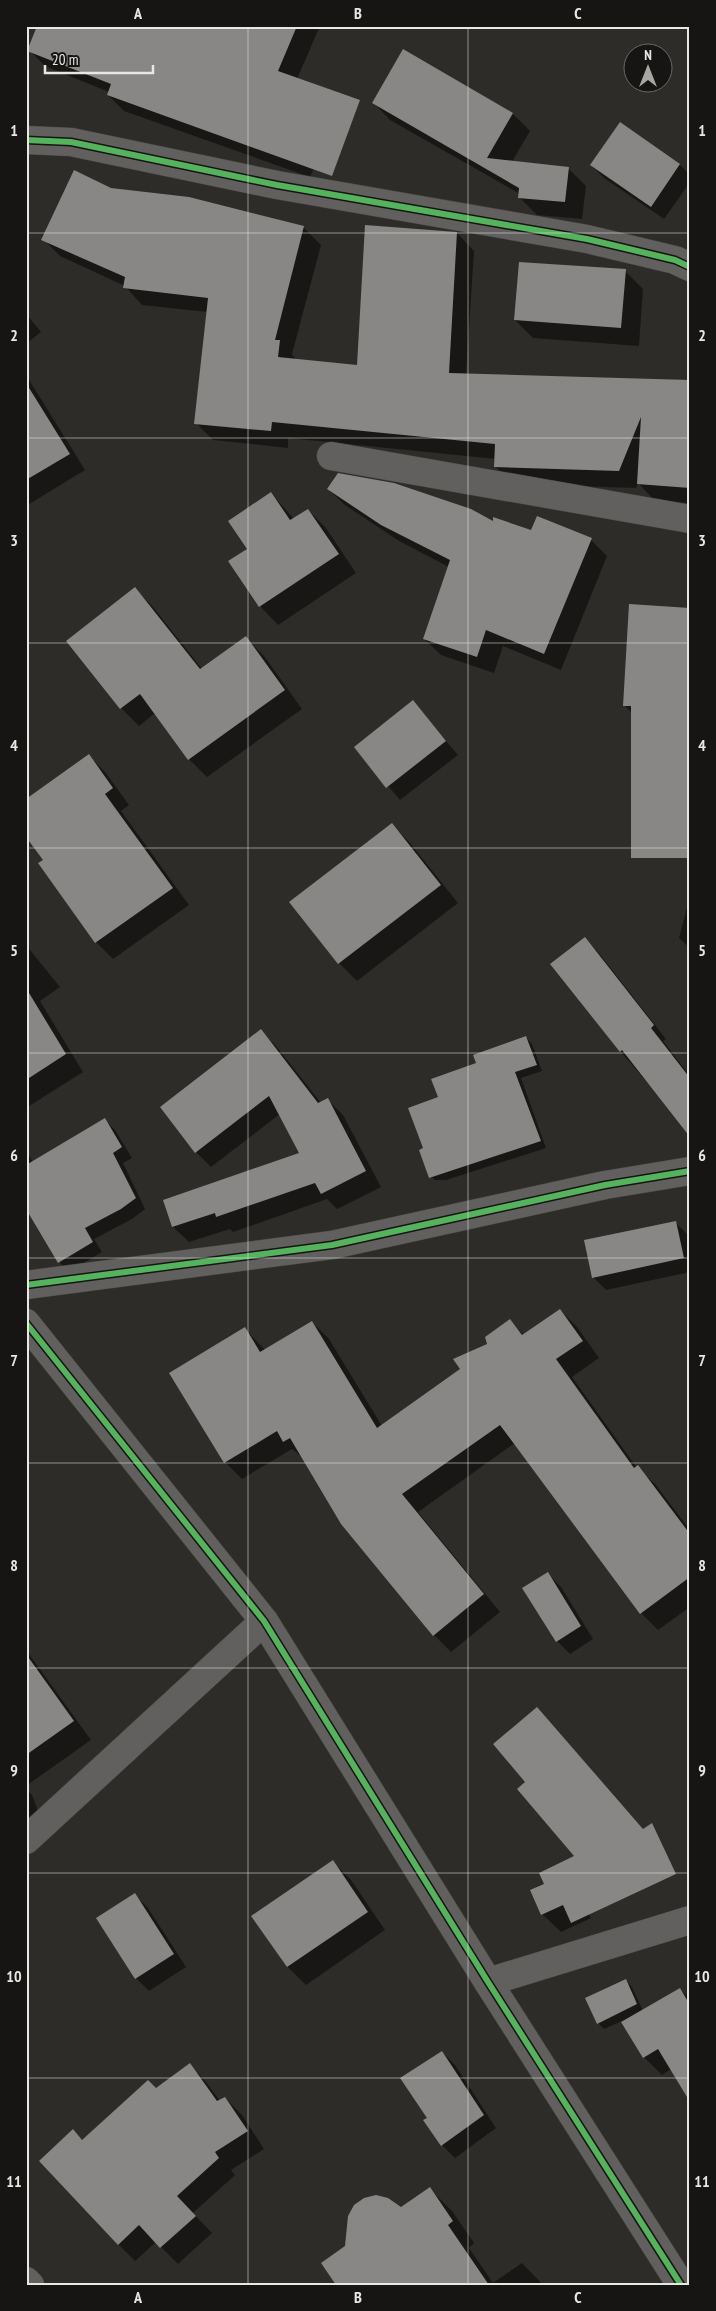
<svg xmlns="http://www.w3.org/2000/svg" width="716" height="2311" viewBox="0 0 716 2311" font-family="'PT Sans Narrow',sans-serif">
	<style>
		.shadow { fill: #0007 }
		.building { fill: #888785 }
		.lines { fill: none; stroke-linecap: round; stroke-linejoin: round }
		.street-casing { stroke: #474744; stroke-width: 29 }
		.street { stroke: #61605e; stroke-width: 28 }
		.cycleway-casing { stroke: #161513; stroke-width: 9 }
		.cycleway { stroke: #56b35d; stroke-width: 6 }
		.grid { fill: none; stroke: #e8e7e3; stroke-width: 1; stroke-opacity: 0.55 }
		.neatline { fill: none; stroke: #e8e7e3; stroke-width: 2 }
		.grid-label { font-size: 16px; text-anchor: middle; font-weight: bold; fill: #e8e7e3 }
	</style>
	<rect width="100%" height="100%" fill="#2d2c29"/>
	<g class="shadow">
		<polygon points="39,26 320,26 297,79 341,105 310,177 124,111 108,95 109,92 45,66 29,50"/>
		<polygon points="403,51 513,114 530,131 512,162 568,168 586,186 582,219 537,215 519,197 520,194 390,120 373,102"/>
		<polygon points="620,124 680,165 690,175 690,182 664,219 604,178 591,165"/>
		<polygon points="111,189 304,228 321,245 292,354 296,360 359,367 457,233 474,251 466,375 690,382 690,503 655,501 638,483 636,488 513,484 496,467 496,459 288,438 288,448 213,440 196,423 207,312 142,305 125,286 60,256 43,239"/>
		<polygon points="625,271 643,289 639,346 533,338 515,320"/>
		<polygon points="26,314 41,332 26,344"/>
		<polygon points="26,375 85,470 26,506"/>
		<polygon points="328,489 532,531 591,540 607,556 561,670 503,646 494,673 441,655 424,639 449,567 399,541 345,505"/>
		<polygon points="271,493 294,519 308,510 326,528 356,573 278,625 260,606 249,549"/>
		<polygon points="135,589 153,607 202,669 246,638 264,656 302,709 207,777 189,759 155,713 139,726 121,708"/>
		<polygon points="690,609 633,714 624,705"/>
		<polygon points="413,702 458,755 400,800 355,747"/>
		<polygon points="89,756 105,772 129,805 121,811 189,905 113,959 96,942 39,863 44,860"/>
		<polygon points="392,825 410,843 458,903 357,981 339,963 291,902"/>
		<polygon points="690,896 690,948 679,938"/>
		<polygon points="585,939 598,952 666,1039 663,1041 690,1076 690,1132 620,1051"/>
		<polygon points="26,945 60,987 40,1001 83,1072 26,1108"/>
		<polygon points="261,1031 276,1046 321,1103 328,1100 343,1115 381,1187 337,1209 327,1199 233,1232 230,1229 189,1242 173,1227 164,1201 301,1154 280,1114 211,1167 196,1152"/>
		<polygon points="526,1037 532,1044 542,1071 521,1078 546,1148 446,1180 435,1180 428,1174 424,1149 439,1098"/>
		<polygon points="105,1120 115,1130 132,1158 123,1163 145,1209 132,1219 94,1239 102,1252 69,1272 59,1262 29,1211 26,1212 26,1151 33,1162"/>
		<polygon points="675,1222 688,1235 690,1272 606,1290 593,1277"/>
		<polygon points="560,1310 577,1327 599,1358 572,1377 637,1468 655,1484 690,1530 690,1607 658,1630 641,1613 515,1443 418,1512 500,1612 451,1652 434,1635 302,1457 292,1449 242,1479 225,1462 245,1329 265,1350 312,1322 329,1339 382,1426 462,1369 489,1345 510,1321 524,1335"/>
		<polygon points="548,1574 561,1587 593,1639 570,1654 557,1641"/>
		<polygon points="26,1650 91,1740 26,1786"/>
		<polygon points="537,1708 670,1860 589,1914 591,1918 561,1932 542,1914 546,1884 576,1857 527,1782"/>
		<polygon points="26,1789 32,1795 44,1827 26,1837"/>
		<polygon points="333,1862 351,1880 385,1930 306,1985 288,1967 253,1916"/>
		<polygon points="135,1895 148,1908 186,1967 149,1991 136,1978"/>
		<polygon points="625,1980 632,1987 643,2011 680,1989 690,1999 690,2100 671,2069 662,2075 644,2057 622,2021 604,2029 598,2023"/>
		<polygon points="442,2052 455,2065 496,2128 455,2158 442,2145 428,2118"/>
		<polygon points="190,2065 206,2082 220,2101 225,2098 242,2115 264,2149 231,2170 235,2175 193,2213 212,2233 178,2264 156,2242 135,2261 118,2244 73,2131 83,2141"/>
		<polygon points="430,2189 452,2211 474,2243 469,2248 493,2283 522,2263 543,2285 338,2285 401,2209"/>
	</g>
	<g class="building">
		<polygon points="37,26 297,26 278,71 360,100 332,176 107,95 111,84 27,51"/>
		<polygon points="403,49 513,113 487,158 569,167 565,202 518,198 519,188 372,103"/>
		<polygon points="620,122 680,164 651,207 590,165"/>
		<polygon points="74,170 111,188 189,197 304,226 275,340 280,340 278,357 357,365 365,225 457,232 449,373 690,380 690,488 637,484 641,417 619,471 494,467 495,444 272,422 271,431 194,424 208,298 123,288 125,277 41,240"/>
		<polygon points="519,262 626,269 621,328 514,320"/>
		<polygon points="26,383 70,454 26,480"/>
		<polygon points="338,473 394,483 471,509 493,521 493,517 531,530 537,516 592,538 544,654 486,630 477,657 423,639 450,560 381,525 327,489"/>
		<polygon points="271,492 290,520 308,509 339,554 259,607 228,561 247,549 228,521"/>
		<polygon points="135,587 200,669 246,636 285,690 188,760 140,694 120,709 66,641"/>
		<polygon points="629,604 690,608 690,858 631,858 631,706 623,706"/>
		<polygon points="413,700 446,741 386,788 354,747"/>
		<polygon points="89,754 113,788 105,794 173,888 95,943 38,863 43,860 26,837 26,799"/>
		<polygon points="392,823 441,885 338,964 289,902"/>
		<polygon points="585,937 654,1025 651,1028 690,1078 690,1137 622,1050 620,1052 550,964"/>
		<polygon points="26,988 66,1054 26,1080"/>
		<polygon points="261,1029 318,1103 328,1098 366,1171 321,1194 315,1183 216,1217 215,1213 172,1227 163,1200 299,1153 269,1096 195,1153 160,1107"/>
		<polygon points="526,1036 537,1065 515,1072 541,1141 429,1178 419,1150 423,1148 408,1108 438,1097 431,1079 476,1063 473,1055"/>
		<polygon points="105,1118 122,1147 113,1153 136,1198 121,1209 85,1228 93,1242 58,1263 26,1209 26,1165"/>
		<polygon points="676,1221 684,1258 592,1278 584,1240"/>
		<polygon points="560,1309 583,1341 556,1359 634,1468 638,1465 690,1534 690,1577 640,1614 500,1425 402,1494 484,1594 433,1636 341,1524 290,1438 283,1442 277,1431 224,1463 169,1373 245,1327 260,1352 312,1321 377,1428 460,1369 453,1359 487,1344 485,1337 510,1319 522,1335"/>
		<polygon points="548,1572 581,1626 556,1642 522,1588"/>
		<polygon points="26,1654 74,1721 26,1755"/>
		<polygon points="537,1707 643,1829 652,1823 676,1874 571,1923 563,1905 541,1915 530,1890 544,1884 539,1873 574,1856 517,1789 525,1782 493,1744"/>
		<polygon points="333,1860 368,1912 287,1967 251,1916"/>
		<polygon points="135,1893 174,1954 135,1979 96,1918"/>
		<polygon points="626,1979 637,2004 597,2024 585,1998"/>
		<polygon points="680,1988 690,2005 690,2102 658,2049 643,2058 621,2022"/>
		<polygon points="442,2051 484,2115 441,2146 423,2120 427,2118 400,2078"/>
		<polygon points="190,2063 217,2101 225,2097 248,2131 215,2152 219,2158 177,2196 196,2216 160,2248 139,2225 118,2245 39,2161 73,2129 82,2140 148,2080 156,2088"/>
		<polygon points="430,2187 453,2221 448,2225 489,2285 336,2285 321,2263 345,2246 348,2216 354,2205 364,2198 376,2195 388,2198 401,2207"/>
	</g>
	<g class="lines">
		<defs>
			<g id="street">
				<polyline points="26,140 71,142 277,185 587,239 675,260 690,267"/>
				<polyline points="331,456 690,519"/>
				<polyline points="26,1285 332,1245 605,1185 690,1171"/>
				<polyline points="26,1323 264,1621 488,1982 681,2285"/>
				<polyline points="26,1840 264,1621"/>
				<polyline points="488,1982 690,1920"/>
				<polyline points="26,2281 30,2285"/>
			</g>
		</defs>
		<use href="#street" class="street-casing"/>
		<use href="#street" class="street"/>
		<defs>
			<g id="cycleway">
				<polyline points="26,140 71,142 277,185 587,239 675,260 690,267"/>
				<polyline points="26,1285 332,1245 605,1185 690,1171"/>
				<polyline points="26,1323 264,1621 488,1982 681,2285"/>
			</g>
		</defs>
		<use href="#cycleway" class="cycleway-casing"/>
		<use href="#cycleway" class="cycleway"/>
	</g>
	<path class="grid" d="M248 26V2285M468 26V2285M26 233H690M26 438H690M26 643H690M26 848H690M26 1053H690M26 1258H690M26 1463H690M26 1668H690M26 1873H690M26 2078H690"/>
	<rect width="716" height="2311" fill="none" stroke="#161513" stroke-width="55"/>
	<g transform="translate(648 68)"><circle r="24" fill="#161513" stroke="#6a6966"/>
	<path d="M0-4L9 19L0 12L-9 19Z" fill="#a7a6a2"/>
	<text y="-8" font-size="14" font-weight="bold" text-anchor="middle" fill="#e8e7e3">N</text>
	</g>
	<path d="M45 65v8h108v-8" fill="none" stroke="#e8e7e3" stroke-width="2.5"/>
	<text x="52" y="65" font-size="15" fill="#e8e7e3" stroke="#161513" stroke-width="4" paint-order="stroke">20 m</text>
	<rect x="28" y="28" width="660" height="2256" class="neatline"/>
	<g class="grid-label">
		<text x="138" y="19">A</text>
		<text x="358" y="19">B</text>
		<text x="578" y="19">C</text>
		<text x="14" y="136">1</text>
		<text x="702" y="136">1</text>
		<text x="14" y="341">2</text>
		<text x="702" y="341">2</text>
		<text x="14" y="546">3</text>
		<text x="702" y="546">3</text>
		<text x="14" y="751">4</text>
		<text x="702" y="751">4</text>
		<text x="14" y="956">5</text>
		<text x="702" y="956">5</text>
		<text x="14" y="1161">6</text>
		<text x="702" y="1161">6</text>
		<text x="14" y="1366">7</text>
		<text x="702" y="1366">7</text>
		<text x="14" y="1571">8</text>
		<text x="702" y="1571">8</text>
		<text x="14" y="1776">9</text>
		<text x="702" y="1776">9</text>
		<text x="14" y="1982">10</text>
		<text x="702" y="1982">10</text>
		<text x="14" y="2187">11</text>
		<text x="702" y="2187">11</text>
		<text x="138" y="2303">A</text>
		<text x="358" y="2303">B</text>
		<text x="578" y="2303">C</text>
	</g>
</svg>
